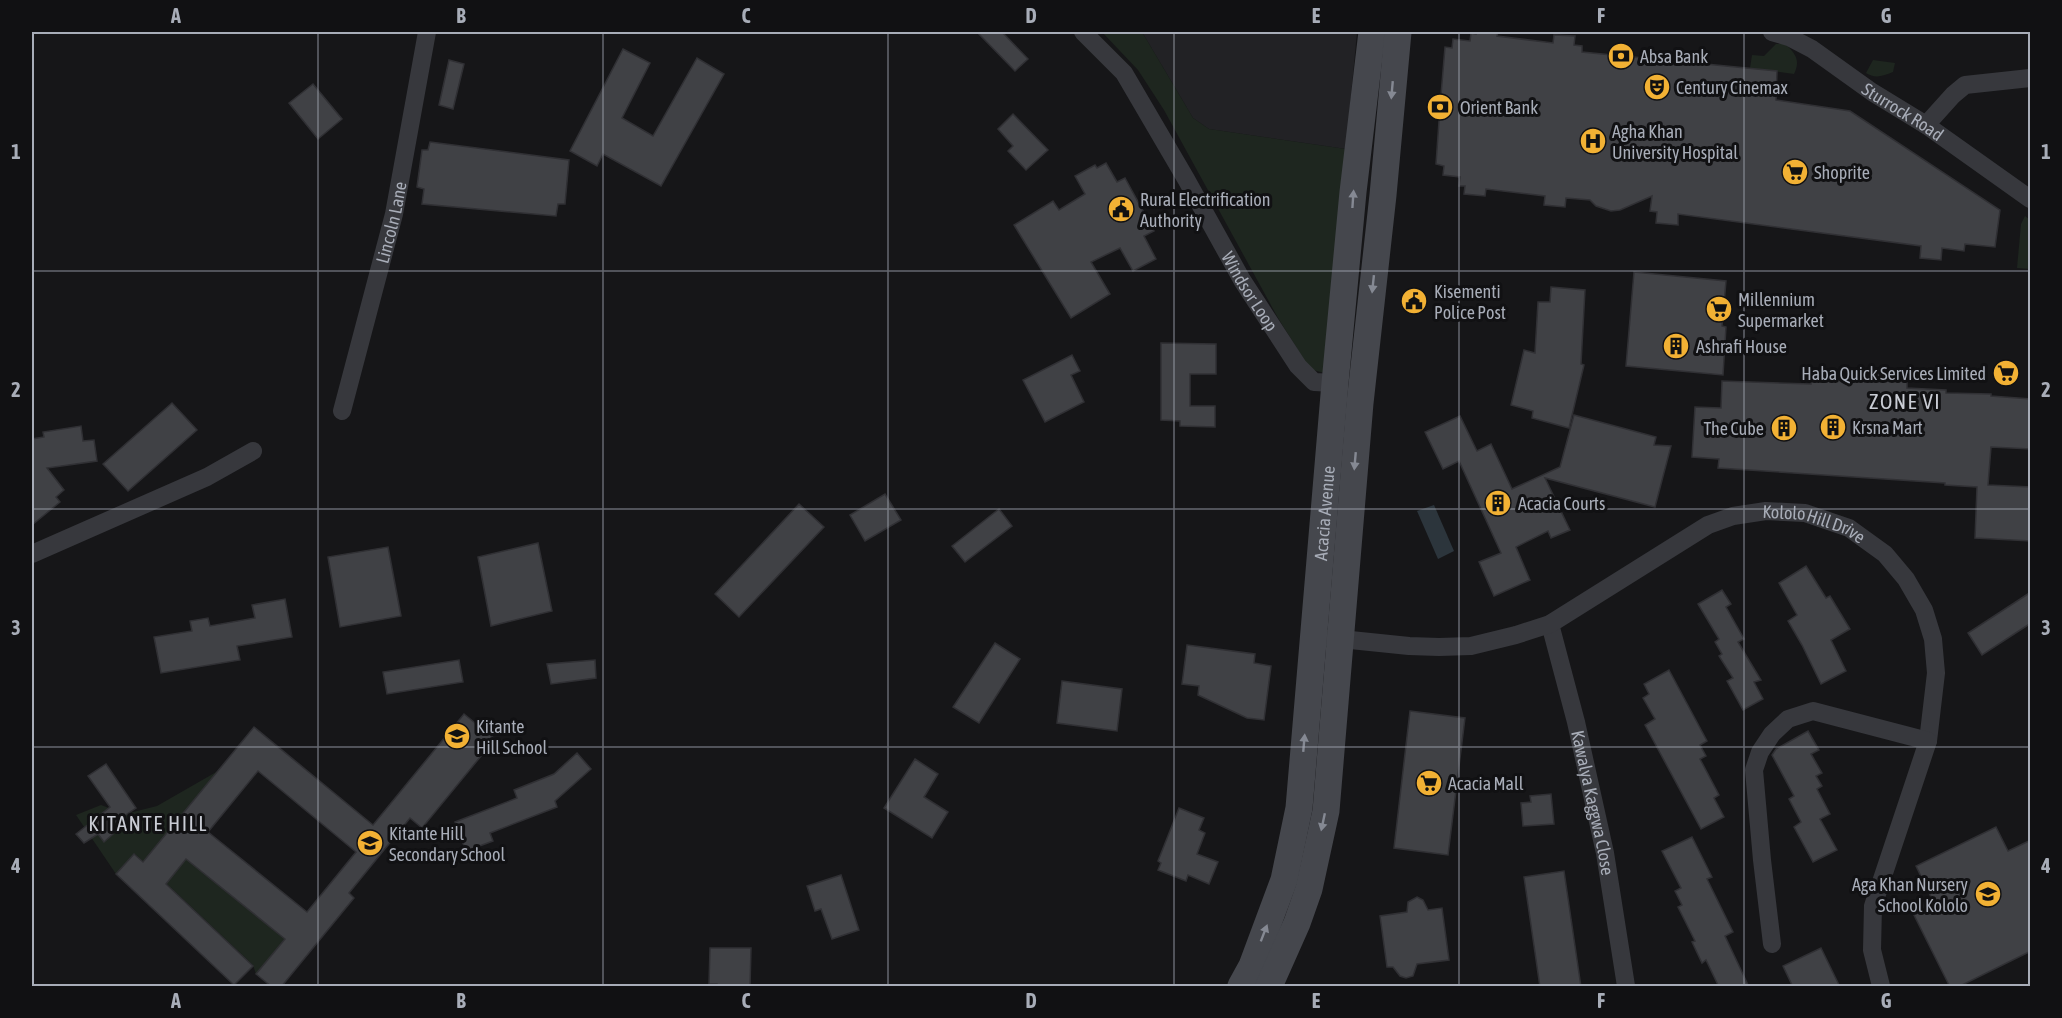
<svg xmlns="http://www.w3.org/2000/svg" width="2062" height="1018" viewBox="0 0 2062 1018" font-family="'Asap Condensed',sans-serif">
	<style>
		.built { fill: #222225 }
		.green { fill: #1e261f }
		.water { fill: #2c353c }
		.building { fill: #404145; stroke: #303034; stroke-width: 1.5; fill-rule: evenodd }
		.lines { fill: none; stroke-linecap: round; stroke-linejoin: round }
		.minor { stroke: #37383d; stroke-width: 18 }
		.secondary { stroke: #45474d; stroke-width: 27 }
		.oneway { fill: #858993 }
		.grid { fill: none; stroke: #a8adb8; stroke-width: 1.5; stroke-opacity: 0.55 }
		.labels { text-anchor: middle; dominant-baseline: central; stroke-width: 6; stroke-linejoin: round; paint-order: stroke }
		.poi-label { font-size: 18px; fill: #a8adb8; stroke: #111113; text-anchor: start }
		.street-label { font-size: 18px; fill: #a8adb8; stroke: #111113 }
		.quarter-label { font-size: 21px; letter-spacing: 1.5px; fill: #c9ccd4; stroke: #111113 }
		.neatline { fill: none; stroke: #a8adb8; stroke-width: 2 }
		.grid-label { font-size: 20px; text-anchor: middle; font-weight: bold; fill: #a8adb8 }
	</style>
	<rect width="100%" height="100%" fill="#161618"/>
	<polygon class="built" points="1142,32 1357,32 1346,149 1209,129 1193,118"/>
	<g class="green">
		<polygon points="1102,32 1142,32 1193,118 1209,129 1346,149 1324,373 1310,369 1278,318 1164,110 1138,70"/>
		<path d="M1776 44H1785C1795 53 1801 60 1794 74L1750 68 1752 55 1764 56Z"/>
		<path d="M1873 60 1895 63 1893 72C1883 76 1875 79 1866 73Z"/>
		<polygon points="2025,216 2030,220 2030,269 2017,268 2021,224"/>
		<polygon points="218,771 176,871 187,858 286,937 256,974 253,965 135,854 116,874 76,815 101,805 125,814 157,806"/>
	</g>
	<polygon class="water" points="1434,505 1454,551 1438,559 1417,511"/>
	<g class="building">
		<polygon points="977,32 1002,32 1028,59 1015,71"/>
		<polygon points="1476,32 1498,32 1497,36 1553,43 1554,35 1575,36 1574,45 1582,46 1582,52 1777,71 1776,100 1850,111 2000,210 1995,247 1965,244 1964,251 1942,248 1941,260 1920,258 1921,246 1678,214 1678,225 1656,223 1657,212 1650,211 1652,196 1620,210 1611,211 1596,206 1590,200 1566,198 1565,207 1544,205 1545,196 1486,189 1485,196 1464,194 1465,186 1459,186 1460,177 1443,175 1444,166 1436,164 1440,107 1445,47 1452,48 1453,39 1470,41 1471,33 1476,34"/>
		<polygon points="623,49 650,63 622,118 653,136 697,58 724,74 661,186 603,154 597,166 570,151"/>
		<polygon points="449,60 464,64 453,109 439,105"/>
		<polygon points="313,84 342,119 318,139 289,103"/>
		<polygon points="1013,114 1048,150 1026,170 1008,151 1013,146 998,129"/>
		<polygon points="430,142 569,160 565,204 558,204 556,216 422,204 424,189 417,187 422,150 428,150"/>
		<polygon points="1106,163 1117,182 1125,178 1154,231 1144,236 1156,259 1133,271 1120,248 1091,262 1110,294 1071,318 1014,225 1053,201 1059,210 1085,194 1075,176 1095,165 1097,168"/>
		<polygon points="1634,272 1726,281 1722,326 1726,327 1723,375 1626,366"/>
		<polygon points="1551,287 1585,290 1581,364 1584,365 1569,428 1532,418 1533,411 1511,405 1524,350 1535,353 1538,302 1550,302"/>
		<polygon points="1161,343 1216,344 1216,374 1190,374 1190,406 1215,406 1215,427 1180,426 1180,421 1161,420"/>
		<polygon points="1072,355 1080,371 1071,375 1084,402 1045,422 1023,380"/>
		<polygon points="1865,373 1907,376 1907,388 1946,390 1946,393 1991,394 1991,396 2031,399 2031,449 1991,447 1988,485 2031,487 2031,541 1975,538 1977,487 1945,485 1945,483 1718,468 1719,459 1692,457 1695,407 1721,408 1722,381 1811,384 1811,377 1865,380"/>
		<polygon points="172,403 197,430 128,491 103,464"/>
		<polygon points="1574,415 1656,437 1654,445 1671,446 1655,507 1545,478 1570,530 1551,538 1548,531 1516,547 1530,580 1494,596 1479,562 1501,553 1459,461 1443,469 1425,432 1460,416 1477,451 1491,444 1512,489 1560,467"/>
		<polygon points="81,426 83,441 94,440 97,461 47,468 64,490 56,497 60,502 32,525 32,439 44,437 43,432"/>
		<polygon points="885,494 901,520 865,541 850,515"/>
		<polygon points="799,504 824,527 739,617 715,594"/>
		<polygon points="999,509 1012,526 965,562 952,546"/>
		<polygon points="538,543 552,611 491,626 478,557"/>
		<polygon points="388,547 401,616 340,627 328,557"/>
		<polygon points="1806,566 1826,598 1830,596 1850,629 1831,640 1846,671 1821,684 1802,645 1788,621 1797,615 1779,583"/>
		<polygon points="1722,590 1731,604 1726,607 1744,639 1738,642 1761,680 1754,682 1763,699 1743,710 1727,681 1733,678 1719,656 1722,654 1715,642 1719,639 1698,604"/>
		<polygon points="2031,592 2031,623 1982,655 1968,633"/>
		<polygon points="285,599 292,637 237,646 240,660 161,673 154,637 192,631 190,621 208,618 210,626 255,618 252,605"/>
		<polygon points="995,643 1020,659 979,723 953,707"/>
		<polygon points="1187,645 1255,654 1254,663 1271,666 1264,720 1247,718 1198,695 1199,686 1182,684"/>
		<polygon points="459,660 463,682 387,694 383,672"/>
		<polygon points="595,660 596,678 551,684 547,664"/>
		<polygon points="1669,670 1707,741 1700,745 1706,756 1700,759 1719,795 1714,798 1724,817 1701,829 1645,725 1655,719 1643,698 1649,694 1644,684"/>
		<polygon points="1062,681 1122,689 1117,731 1057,723"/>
		<polygon points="1410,711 1465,718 1448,855 1394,848"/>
		<path d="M464 714 495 739 422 828 410 818 349 893 354 898 281 987H272L256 974 285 939 186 859 166 884 253 966 234 985 116 874 134 854 143 862 254 727 373 825ZM258 771 356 852 307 912 208 832Z"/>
		<polygon points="1808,731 1819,750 1811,754 1822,773 1816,776 1822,786 1817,789 1830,814 1820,819 1837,850 1813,862 1794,827 1801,822 1789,799 1794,796 1772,755 1776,749"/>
		<polygon points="577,753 591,769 555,801 557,807 490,833 493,841 466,851 455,822 517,798 514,790 554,774"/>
		<polygon points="915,759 938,774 924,797 948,812 932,838 884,808"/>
		<polygon points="106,764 136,808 111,825 113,834 104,842 98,834 84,843 76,834 110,807 88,776"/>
		<polygon points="1551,794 1554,824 1523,826 1521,803 1531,802 1530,796"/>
		<polygon points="1179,808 1204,818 1199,830 1205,833 1197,854 1218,862 1209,884 1188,875 1186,881 1158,870 1161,863 1158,861"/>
		<polygon points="1996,827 2008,851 2031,840 2031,951 1958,987 1950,987 1911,909 1932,899 1916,866"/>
		<polygon points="1692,837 1712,877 1707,879 1733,932 1725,936 1749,987 1719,987 1706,960 1702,963 1692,942 1695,941 1678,907 1682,905 1675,891 1681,888 1662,851"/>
		<polygon points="1564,871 1581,987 1540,987 1524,877"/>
		<polygon points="841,875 859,930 832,939 821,909 815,911 807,886"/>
		<polygon points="1417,897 1423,900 1428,910 1442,908 1449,960 1417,964 1413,976 1406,978 1400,976 1393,967 1387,967 1380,916 1407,912 1408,902"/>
		<polygon points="710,948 751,948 750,987 717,987 717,984 709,984"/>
		<polygon points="1821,948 1840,987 1793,987 1783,966"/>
	</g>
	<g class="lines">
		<g class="minor">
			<path id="s1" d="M1083 32 1124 73 1186 179 1242 280 1298 366 1314 382 1335 383"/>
			<path id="s2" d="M1772 32 1789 37 1812 49 1872 92 1926 125 2030 199"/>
			<polyline points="1926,125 1953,95 1965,85 2030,78"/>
			<path id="s3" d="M342 411 394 214 427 32"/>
			<polyline points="32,554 207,477 253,451"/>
			<path id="s4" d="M1550 624 1576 722 1605 853 1626 986"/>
			<path id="s5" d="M1331 638 1409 646 1439 647 1471 646 1516 635 1550 624 1708 525 1733 516 1766 511 1805 513 1849 528 1885 554 1906 579 1924 610 1933 639 1936 673 1928 741 1873 906 1872 950 1881 986"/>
			<polyline points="1772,944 1762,860 1754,770 1760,752 1772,734 1788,719 1813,711 1928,741"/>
		</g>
		<g class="secondary">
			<path id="s6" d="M1241 986 1252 966 1284 880 1299 808 1335 383 1353 192 1372 32"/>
			<polyline points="1269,986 1297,923 1309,889 1326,811 1360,403 1383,195 1398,32"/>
		</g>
	</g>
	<defs><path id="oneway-solid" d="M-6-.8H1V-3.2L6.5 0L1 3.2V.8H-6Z" transform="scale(1.5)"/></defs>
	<g class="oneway">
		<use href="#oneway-solid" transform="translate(1392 90) rotate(95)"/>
		<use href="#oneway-solid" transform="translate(1353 199) rotate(-86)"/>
		<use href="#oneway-solid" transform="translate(1373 284) rotate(96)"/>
		<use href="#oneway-solid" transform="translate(1355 461) rotate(95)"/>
		<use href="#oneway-solid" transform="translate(1304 743) rotate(-85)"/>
		<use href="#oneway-solid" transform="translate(1323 822) rotate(102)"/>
		<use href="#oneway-solid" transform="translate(1264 933) rotate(-69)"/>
	</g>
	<path class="grid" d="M318 32V986M603 32V986M888 32V986M1174 32V986M1459 32V986M1744 32V986M32 271H2030M32 509H2030M32 747H2030"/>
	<defs>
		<symbol id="bank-disc" viewBox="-11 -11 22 22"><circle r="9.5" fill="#f2b134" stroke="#111113"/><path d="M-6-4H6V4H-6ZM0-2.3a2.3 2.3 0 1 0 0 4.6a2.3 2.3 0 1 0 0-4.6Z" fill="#111"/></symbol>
		<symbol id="theatre-disc" viewBox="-11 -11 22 22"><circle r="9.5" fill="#f2b134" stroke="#111113"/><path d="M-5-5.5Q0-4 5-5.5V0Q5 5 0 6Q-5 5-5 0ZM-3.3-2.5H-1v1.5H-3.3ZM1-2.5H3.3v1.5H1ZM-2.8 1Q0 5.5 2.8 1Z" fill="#111"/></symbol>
		<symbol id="hospital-disc" viewBox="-11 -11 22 22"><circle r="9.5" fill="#f2b134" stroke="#111113"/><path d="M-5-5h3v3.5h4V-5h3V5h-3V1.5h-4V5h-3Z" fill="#111"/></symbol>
		<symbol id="supermarket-disc" viewBox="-11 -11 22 22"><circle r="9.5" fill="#f2b134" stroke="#111113"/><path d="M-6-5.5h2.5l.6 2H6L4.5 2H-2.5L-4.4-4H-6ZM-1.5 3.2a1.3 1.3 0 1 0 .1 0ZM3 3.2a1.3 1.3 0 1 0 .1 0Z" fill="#111"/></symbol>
		<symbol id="civic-disc" viewBox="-11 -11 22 22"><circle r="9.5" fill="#f2b134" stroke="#111113"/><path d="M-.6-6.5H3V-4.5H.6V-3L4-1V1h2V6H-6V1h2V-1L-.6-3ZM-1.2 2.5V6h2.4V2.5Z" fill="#111"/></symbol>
		<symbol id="building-disc" viewBox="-11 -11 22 22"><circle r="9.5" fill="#f2b134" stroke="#111113"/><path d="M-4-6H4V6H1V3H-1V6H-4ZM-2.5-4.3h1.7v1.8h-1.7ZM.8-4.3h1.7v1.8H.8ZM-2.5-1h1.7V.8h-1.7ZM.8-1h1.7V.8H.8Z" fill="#111"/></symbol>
		<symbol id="school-disc" viewBox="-11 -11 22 22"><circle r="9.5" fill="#f2b134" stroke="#111113"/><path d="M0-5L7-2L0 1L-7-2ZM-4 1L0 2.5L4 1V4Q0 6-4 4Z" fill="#111"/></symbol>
	</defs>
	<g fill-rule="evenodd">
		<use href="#bank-disc" x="1606" y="41" width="30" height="30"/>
		<use href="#theatre-disc" x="1642" y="72" width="30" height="30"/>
		<use href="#bank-disc" x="1425" y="92" width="30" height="30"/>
		<use href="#hospital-disc" x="1578" y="126" width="30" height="30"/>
		<use href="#supermarket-disc" x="1780" y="157" width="30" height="30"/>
		<use href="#civic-disc" x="1106" y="194" width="30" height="30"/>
		<use href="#civic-disc" x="1399" y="286" width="30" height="30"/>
		<use href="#supermarket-disc" x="1704" y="294" width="30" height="30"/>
		<use href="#building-disc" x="1661" y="331" width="30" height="30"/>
		<use href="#supermarket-disc" x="1991" y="358" width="30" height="30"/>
		<use href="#building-disc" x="1818" y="412" width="30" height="30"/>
		<use href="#building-disc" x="1769" y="413" width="30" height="30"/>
		<use href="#building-disc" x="1483" y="488" width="30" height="30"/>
		<use href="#school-disc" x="442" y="721" width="30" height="30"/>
		<use href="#supermarket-disc" x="1414" y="768" width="30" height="30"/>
		<use href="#school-disc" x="355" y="828" width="30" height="30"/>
		<use href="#school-disc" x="1973" y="879" width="30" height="30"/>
	</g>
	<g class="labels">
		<g class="poi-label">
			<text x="1640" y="56">Absa Bank</text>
			<text x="1676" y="87">Century Cinemax</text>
			<text x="1460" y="107">Orient Bank</text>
			<text x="1612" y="131">Agha Khan<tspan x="1612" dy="21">University Hospital</tspan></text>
			<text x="1814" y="172">Shoprite</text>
			<text x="1140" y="199">Rural Electrification<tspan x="1140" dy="21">Authority</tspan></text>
			<text x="1434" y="291">Kisementi<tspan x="1434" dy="21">Police Post</tspan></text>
			<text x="1738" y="299">Millennium<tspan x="1738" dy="21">Supermarket</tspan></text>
			<text x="1696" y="346">Ashrafi House</text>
			<text x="1986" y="373" text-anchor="end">Haba Quick Services Limited</text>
			<text x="1852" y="427">Krsna Mart</text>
			<text x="1764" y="428" text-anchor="end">The Cube</text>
			<text x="1518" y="503">Acacia Courts</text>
			<text x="476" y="726">Kitante<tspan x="476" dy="21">Hill School</tspan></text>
			<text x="1448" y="783">Acacia Mall</text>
			<text x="389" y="833">Kitante Hill<tspan x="389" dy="21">Secondary School</tspan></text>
			<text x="1968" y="884" text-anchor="end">Aga Khan Nursery<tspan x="1968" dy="21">School Kololo</tspan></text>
		</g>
		<g class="street-label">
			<text stroke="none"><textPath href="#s2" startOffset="154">Sturrock Road</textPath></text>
			<text stroke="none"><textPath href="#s3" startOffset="195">Lincoln Lane</textPath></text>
			<text stroke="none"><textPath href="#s1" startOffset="310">Windsor Loop</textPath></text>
			<text stroke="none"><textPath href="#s6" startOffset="484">Acacia Avenue</textPath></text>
			<text stroke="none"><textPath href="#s5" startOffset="519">Kololo Hill Drive</textPath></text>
			<text stroke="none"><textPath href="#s4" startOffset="184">Kawalya Kaggwa Close</textPath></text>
		</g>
		<g class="quarter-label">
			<text x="1905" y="401">ZONE VI</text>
			<text x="148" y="823">KITANTE HILL</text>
		</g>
	</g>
	<rect width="2062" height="1018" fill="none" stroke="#111113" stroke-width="66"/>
	<rect x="33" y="33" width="1996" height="952" class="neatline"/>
	<g class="grid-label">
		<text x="176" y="23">A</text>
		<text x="461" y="23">B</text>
		<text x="746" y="23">C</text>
		<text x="1031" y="23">D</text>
		<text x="1316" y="23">E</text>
		<text x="1601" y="23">F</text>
		<text x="1886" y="23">G</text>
		<text x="16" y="159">1</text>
		<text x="2046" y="159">1</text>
		<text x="16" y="397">2</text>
		<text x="2046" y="397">2</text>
		<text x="16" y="635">3</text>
		<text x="2046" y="635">3</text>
		<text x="16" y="873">4</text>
		<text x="2046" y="873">4</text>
		<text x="176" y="1008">A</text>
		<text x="461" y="1008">B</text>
		<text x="746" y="1008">C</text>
		<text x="1031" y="1008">D</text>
		<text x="1316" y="1008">E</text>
		<text x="1601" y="1008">F</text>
		<text x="1886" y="1008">G</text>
	</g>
</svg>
